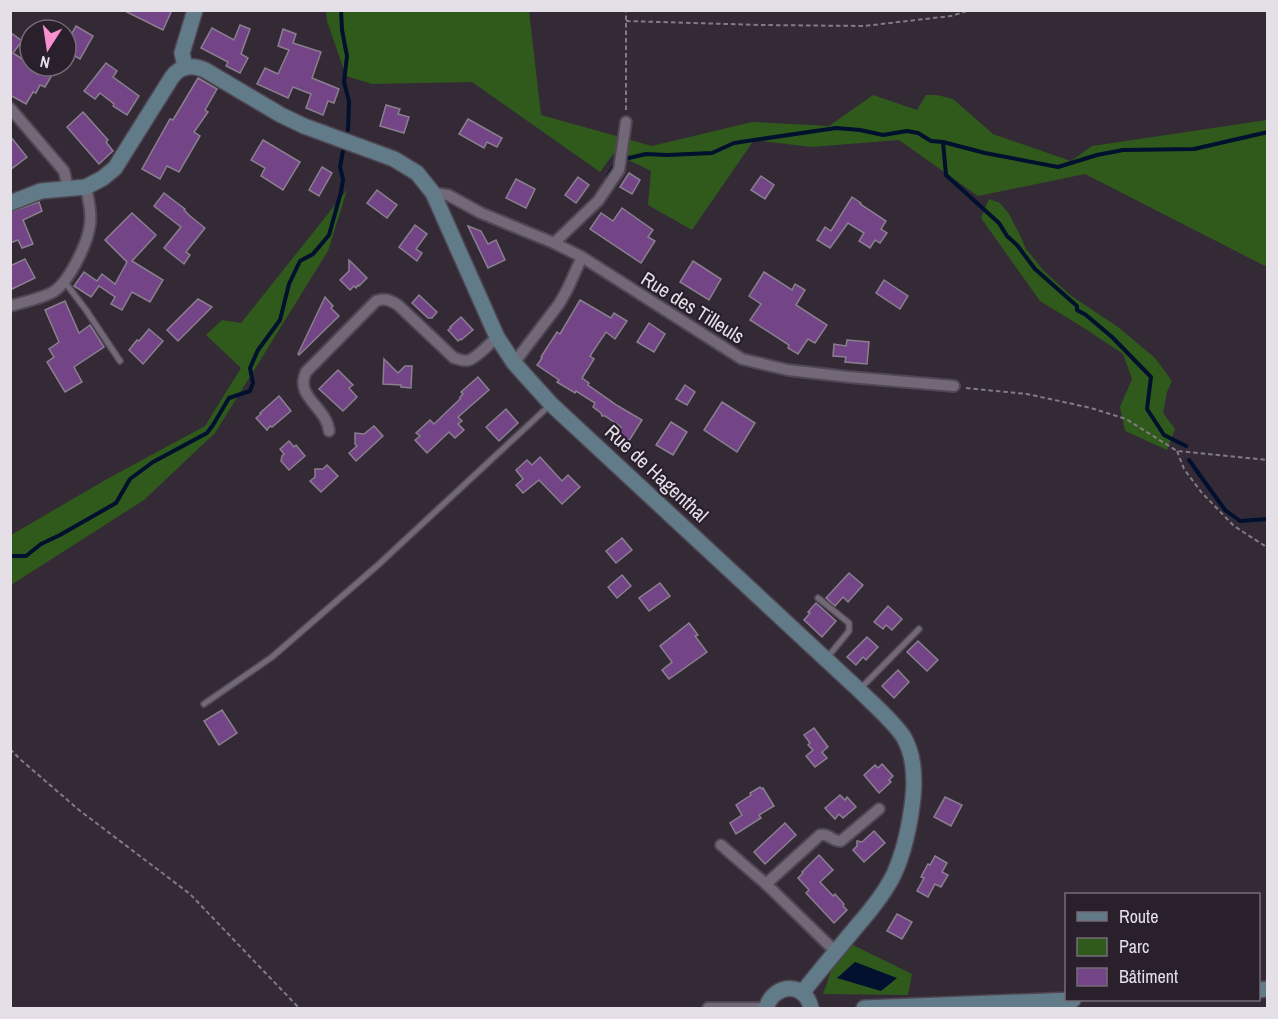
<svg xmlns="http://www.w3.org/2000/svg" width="1278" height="1019" viewBox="0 0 1278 1019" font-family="'Archivo Narrow',sans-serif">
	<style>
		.green { fill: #2f5a1b }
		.water { fill: #00102e }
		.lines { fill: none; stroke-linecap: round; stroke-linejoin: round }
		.stream { stroke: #00102e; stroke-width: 4 }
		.building { fill: #734586; stroke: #8a7f8f; stroke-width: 1.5 }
		.lane-casing { stroke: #4f4753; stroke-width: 8 }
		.street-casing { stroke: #4f4753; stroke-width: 14 }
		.secondary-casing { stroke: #4f4753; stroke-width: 18 }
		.path { stroke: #827b85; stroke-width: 2; stroke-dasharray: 4.5 3; stroke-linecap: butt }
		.lane { stroke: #736877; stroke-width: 5 }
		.street { stroke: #736877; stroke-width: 10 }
		.secondary { stroke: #617b88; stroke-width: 15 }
		.labels { text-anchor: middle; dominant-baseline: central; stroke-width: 4.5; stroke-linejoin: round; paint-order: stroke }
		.street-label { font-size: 20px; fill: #e5dfe8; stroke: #29202c }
	</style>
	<rect width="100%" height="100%" fill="#332a36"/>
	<g class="green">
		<polygon points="326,11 529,11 541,115 652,146 752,122 829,126 873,95 917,110 926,95 937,95 953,99 993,134 1071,161 1092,146 1267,120 1267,265 1265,266 1085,174 978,196 899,140 811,147 754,140 692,230 648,205 651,171 614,153 600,172 472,82 372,84 346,76 327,21"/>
		<polygon points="347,190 328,251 215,433 144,500 11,585 11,535 107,479 205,426 241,368 206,335 222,320 241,323"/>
		<polygon points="989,199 1000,203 1009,214 1021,237 1026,249 1044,271 1070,295 1118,327 1155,358 1172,381 1167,392 1163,413 1175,429 1167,450 1125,431 1120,407 1132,379 1123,354 1084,328 1040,301 981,218"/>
		<polygon points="853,945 912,974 908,995 823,994 835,960"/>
	</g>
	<polygon class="water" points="855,962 897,978 881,991 837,978"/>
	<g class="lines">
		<g class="stream">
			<polyline points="341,10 342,30 347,56 344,82 349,101 348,130"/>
			<polyline points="943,142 985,153 1058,167 1097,155 1123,150 1194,149 1268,132"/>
			<polyline points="629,158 646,154 667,155 712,153 734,143 836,128 860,130 883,135 907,131 918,133 931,141 943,142 946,175 999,223 1007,236 1017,245 1035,269 1077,306 1077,310 1086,315 1112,337 1151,377 1147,409 1164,435 1186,446"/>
			<polyline points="608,176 616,163"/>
			<polyline points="1189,460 1225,510 1240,521 1268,519"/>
			<polyline points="10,556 26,556 41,544 60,535 116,503 130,479 153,462 207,433 213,425 229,398 250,391 253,383 250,368 258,350 280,320 289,284 300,261 313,254 329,235 341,192 343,179 340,167 343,151"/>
		</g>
	</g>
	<g class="building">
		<polygon points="123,10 172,10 163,30"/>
		<polygon points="240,25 250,29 241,54 248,58 240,73 226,66 228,62 201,48 212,28 234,40"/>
		<polygon points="76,26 93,36 80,59 66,51 66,44"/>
		<polygon points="283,29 296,34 293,43 321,52 312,78 339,89 334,103 328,101 323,115 306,108 311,94 293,87 288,98 257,84 265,68 278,74 289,50 278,46"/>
		<polygon points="10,32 22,41 13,53 30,64 30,66 46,66 51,72 49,74 52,75 45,87 40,85 36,93 33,92 26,104 10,95"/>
		<polygon points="106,63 117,71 113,77 139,96 127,115 113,106 114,104 100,93 95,99 84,91"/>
		<polygon points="198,78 217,89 205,110 208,112 194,132 200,136 179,172 167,166 160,179 142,169 170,119 173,120"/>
		<polygon points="386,105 400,109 398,114 409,117 404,133 380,126"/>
		<polygon points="83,112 108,140 106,142 113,151 99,164 67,127"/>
		<polygon points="468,119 502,138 497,147 487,142 484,148 459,134"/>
		<polygon points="10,136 27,157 10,170"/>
		<polygon points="263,140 300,162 283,190 261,176 265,168 251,160"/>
		<polygon points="322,167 332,173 319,196 309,190"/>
		<polygon points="629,173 640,180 632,194 620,187"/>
		<polygon points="761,176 774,185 765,199 751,190"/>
		<polygon points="578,177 589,185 576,203 565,195"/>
		<polygon points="516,179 535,189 526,208 506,198"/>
		<polygon points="377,190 397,205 387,218 367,203"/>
		<polygon points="164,193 185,209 184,210 190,216 205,228 186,252 190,255 184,264 164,248 181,227 154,206"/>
		<polygon points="852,197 861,203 860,204 886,221 881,229 887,233 880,243 875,240 870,248 859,241 864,233 848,223 830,248 817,240 825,227 831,231"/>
		<polygon points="39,202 42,211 23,220 33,244 22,248 18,240 10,243 10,212"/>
		<polygon points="622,208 653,230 648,237 655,241 641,263 590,229 601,213 613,221"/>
		<polygon points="132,213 156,235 132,261 163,280 150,302 132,292 122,310 111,304 115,297 99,286 91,297 74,286 84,272 97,281 102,274 115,284 127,262 105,240"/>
		<polygon points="415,225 427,234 416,249 422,253 417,261 399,247"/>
		<polygon points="468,226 481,231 488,244 496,240 505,260 488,268"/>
		<polygon points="25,259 35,278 10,290 10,266"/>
		<polygon points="349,260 367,278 359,286 358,285 356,288 354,286 350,290 340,280 349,271"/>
		<polygon points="693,261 721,279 709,300 680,282"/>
		<polygon points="764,272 792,290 795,284 805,290 796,305 827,325 815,343 808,339 798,354 788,348 789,345 750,320 761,304 749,296"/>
		<polygon points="884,280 908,296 900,309 876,293"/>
		<polygon points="419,295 437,312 432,318 428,318 412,303"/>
		<polygon points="325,297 333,306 331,308 339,316 299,355 298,354"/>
		<polygon points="198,299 212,307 178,341 167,330"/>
		<polygon points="580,300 611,318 614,313 627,321 615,339 606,332 590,356 594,359 582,378 589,383 588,385 618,406 642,420 627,444 615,437 621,427 605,416 602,416 601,413 593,407 595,403 576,391 575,393 557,382 559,380 537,365 542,358 541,357 557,332 560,334"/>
		<polygon points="65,301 79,333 90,325 104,347 74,367 82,382 65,392 47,362 54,357 49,349 59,342 45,310"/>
		<polygon points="461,317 473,330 461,340 460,339 458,341 448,330 451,328 450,327"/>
		<polygon points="649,323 665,334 654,352 637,342"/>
		<polygon points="149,329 163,341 143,364 129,350 137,340 139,341"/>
		<polygon points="847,340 869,342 867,364 845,362 846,357 833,356 834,344 846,346"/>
		<polygon points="384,359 398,373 405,366 412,366 411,388 401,387 401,385 383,384"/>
		<polygon points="338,370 353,385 349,388 357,397 343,411 319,389"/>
		<polygon points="478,377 489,390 458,417 462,421 458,424 464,430 455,438 449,432 427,453 415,440 420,436 416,433 430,420 434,424 460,399 460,397 463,394 461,392"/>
		<polygon points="685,385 695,392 687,405 676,399"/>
		<polygon points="279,396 291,411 272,427 270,426 267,430 256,418 261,414 260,413"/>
		<polygon points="722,402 755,423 737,452 704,430"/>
		<polygon points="506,409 518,423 499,441 486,427"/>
		<polygon points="671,422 687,432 673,455 656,445"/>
		<polygon points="374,426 383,436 356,461 349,453 357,446 355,444 355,433 364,434"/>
		<polygon points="289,441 294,447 296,445 305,456 289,470 281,461 282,456 284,454 280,449"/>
		<polygon points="540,457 562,481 568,475 580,487 562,504 539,480 523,493 516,485 523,479 516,470 527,460 532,465"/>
		<polygon points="327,465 338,476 321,492 310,481 315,477 315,469 323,469"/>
		<polygon points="622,538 632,550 616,563 606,551"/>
		<polygon points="849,573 863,585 848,602 843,597 835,606 826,598"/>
		<polygon points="622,575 631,586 617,598 608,587"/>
		<polygon points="660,583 670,596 649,611 639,598"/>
		<polygon points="816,603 836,621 822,637 804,620 810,613 808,612"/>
		<polygon points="888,606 902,619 892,630 886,625 883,629 874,622"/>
		<polygon points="689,623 698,635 695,636 707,652 669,679 662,670 672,662 660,646"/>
		<polygon points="867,637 878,647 866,660 863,657 856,665 847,657"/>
		<polygon points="918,641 938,660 927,671 907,652"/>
		<polygon points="898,670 909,682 894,698 882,686"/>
		<polygon points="222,710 237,733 219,745 204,721"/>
		<polygon points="814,728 828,747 822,752 827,758 815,767 806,756 813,750 808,745 810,743 804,735"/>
		<polygon points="882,764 893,776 889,780 891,782 879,793 864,775 875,765 878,768"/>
		<polygon points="760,787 762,789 763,788 774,806 759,815 761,818 736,834 730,823 742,815 736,805 751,795 750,793"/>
		<polygon points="840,795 845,800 847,797 856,807 843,818 839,814 835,819 825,808"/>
		<polygon points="945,797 962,805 951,826 934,817"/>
		<polygon points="785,823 796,835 765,864 754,852"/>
		<polygon points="874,831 885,843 864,862 853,850 857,846 857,841 862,842"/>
		<polygon points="819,855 833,870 820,882 833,896 835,894 844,904 843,906 847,910 834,923 806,893 809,890 798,878 803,873 802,872"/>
		<polygon points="935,856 947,863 942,872 948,875 941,887 935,884 928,897 917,891 924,878 921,877 928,864 930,865"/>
		<polygon points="897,914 912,922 902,939 887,931"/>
	</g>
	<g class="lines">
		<defs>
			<g id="lane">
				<polyline points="64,281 86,310 120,361"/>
				<polyline points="818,598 849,623 849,631 826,659"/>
				<polyline points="860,689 919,629"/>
				<polyline points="204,704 272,657 378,565 550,405"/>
			</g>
			<g id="street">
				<polyline points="10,108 64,171 68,188"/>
				<polyline points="433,193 448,195 481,213 554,243 582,257 742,359 788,370 849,377 954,386"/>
				<polyline points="554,243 598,201 619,170 626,122"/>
				<path d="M10 306C24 302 39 299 51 293 68 285 88 243 90 224 92 212 88 199 86 187"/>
				<polyline points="514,363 559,304 567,290 582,257"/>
				<path d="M329 431C327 407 294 397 306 372L376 301C385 298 390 300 398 305L454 358C459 359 464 362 469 360 477 358 490 343 497 337"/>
				<polyline points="721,845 766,884 836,952"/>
				<path d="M766 884 820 835C829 833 833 842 841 841L879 809"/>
				<polyline points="708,1008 766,1008"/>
			</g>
			<g id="secondary">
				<polyline points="185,67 182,53 195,10"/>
				<path d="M10 203 41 191 86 187 103 178 115 168 172 77C180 66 192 64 205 70L281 115 304 126 394 159 417 173 433 193 497 337 514 363 551 404 859 690C874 705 891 719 903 736 914 754 915 778 913 798 910 824 905 850 894 874 885 893 871 910 857 926 839 948 820 970 802 993"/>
				<polyline points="1258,990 1268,989"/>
				<path d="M766 1008C774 983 805 981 811 1008"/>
				<polyline points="864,1008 1073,1000"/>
			</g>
		</defs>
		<use href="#lane" class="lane-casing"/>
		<use href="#street" class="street-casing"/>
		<use href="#secondary" class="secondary-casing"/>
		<g class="path">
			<polyline points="626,21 761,25 864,26 951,16 970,10"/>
			<polyline points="626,110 626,10"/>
			<polyline points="966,388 1027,394 1091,408 1126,419 1177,451 1268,460"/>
			<polyline points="1177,451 1184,469 1202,493 1234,526 1268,548"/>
			<polyline points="10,749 21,760 79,810 190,894 299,1008"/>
		</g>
		<use href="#lane" class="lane"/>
		<use href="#street" class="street"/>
		<use href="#secondary" class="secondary"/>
	</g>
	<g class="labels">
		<g class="street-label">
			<text transform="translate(693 307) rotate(32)">Rue des Tilleuls</text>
			<text transform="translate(657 473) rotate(43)">Rue de Hagenthal</text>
		</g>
	</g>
	<rect width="1278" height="1019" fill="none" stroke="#e5dfe8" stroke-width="24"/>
	<rect x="1065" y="893" width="195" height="108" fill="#29202c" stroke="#746c77" stroke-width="1.5"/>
	<rect x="1077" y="912" width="30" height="9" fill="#617b88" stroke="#746c77" stroke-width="1.5"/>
	<text x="1119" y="923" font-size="18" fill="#e5dfe8">Route</text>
	<rect x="1077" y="938" width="30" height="18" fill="#2f5a1b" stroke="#746c77" stroke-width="1.5"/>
	<text x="1119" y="953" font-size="18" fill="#e5dfe8">Parc</text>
	<rect x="1077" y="968" width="30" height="18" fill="#734586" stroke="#746c77" stroke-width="1.5"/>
	<text x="1119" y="983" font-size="18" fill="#e5dfe8">Bâtiment</text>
	<g transform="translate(48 48) rotate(192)"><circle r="28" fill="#29202c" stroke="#746c77" stroke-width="1.5"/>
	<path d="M0-4.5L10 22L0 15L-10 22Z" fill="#f790ce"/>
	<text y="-9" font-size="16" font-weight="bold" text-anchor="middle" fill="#e5dfe8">N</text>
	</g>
</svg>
